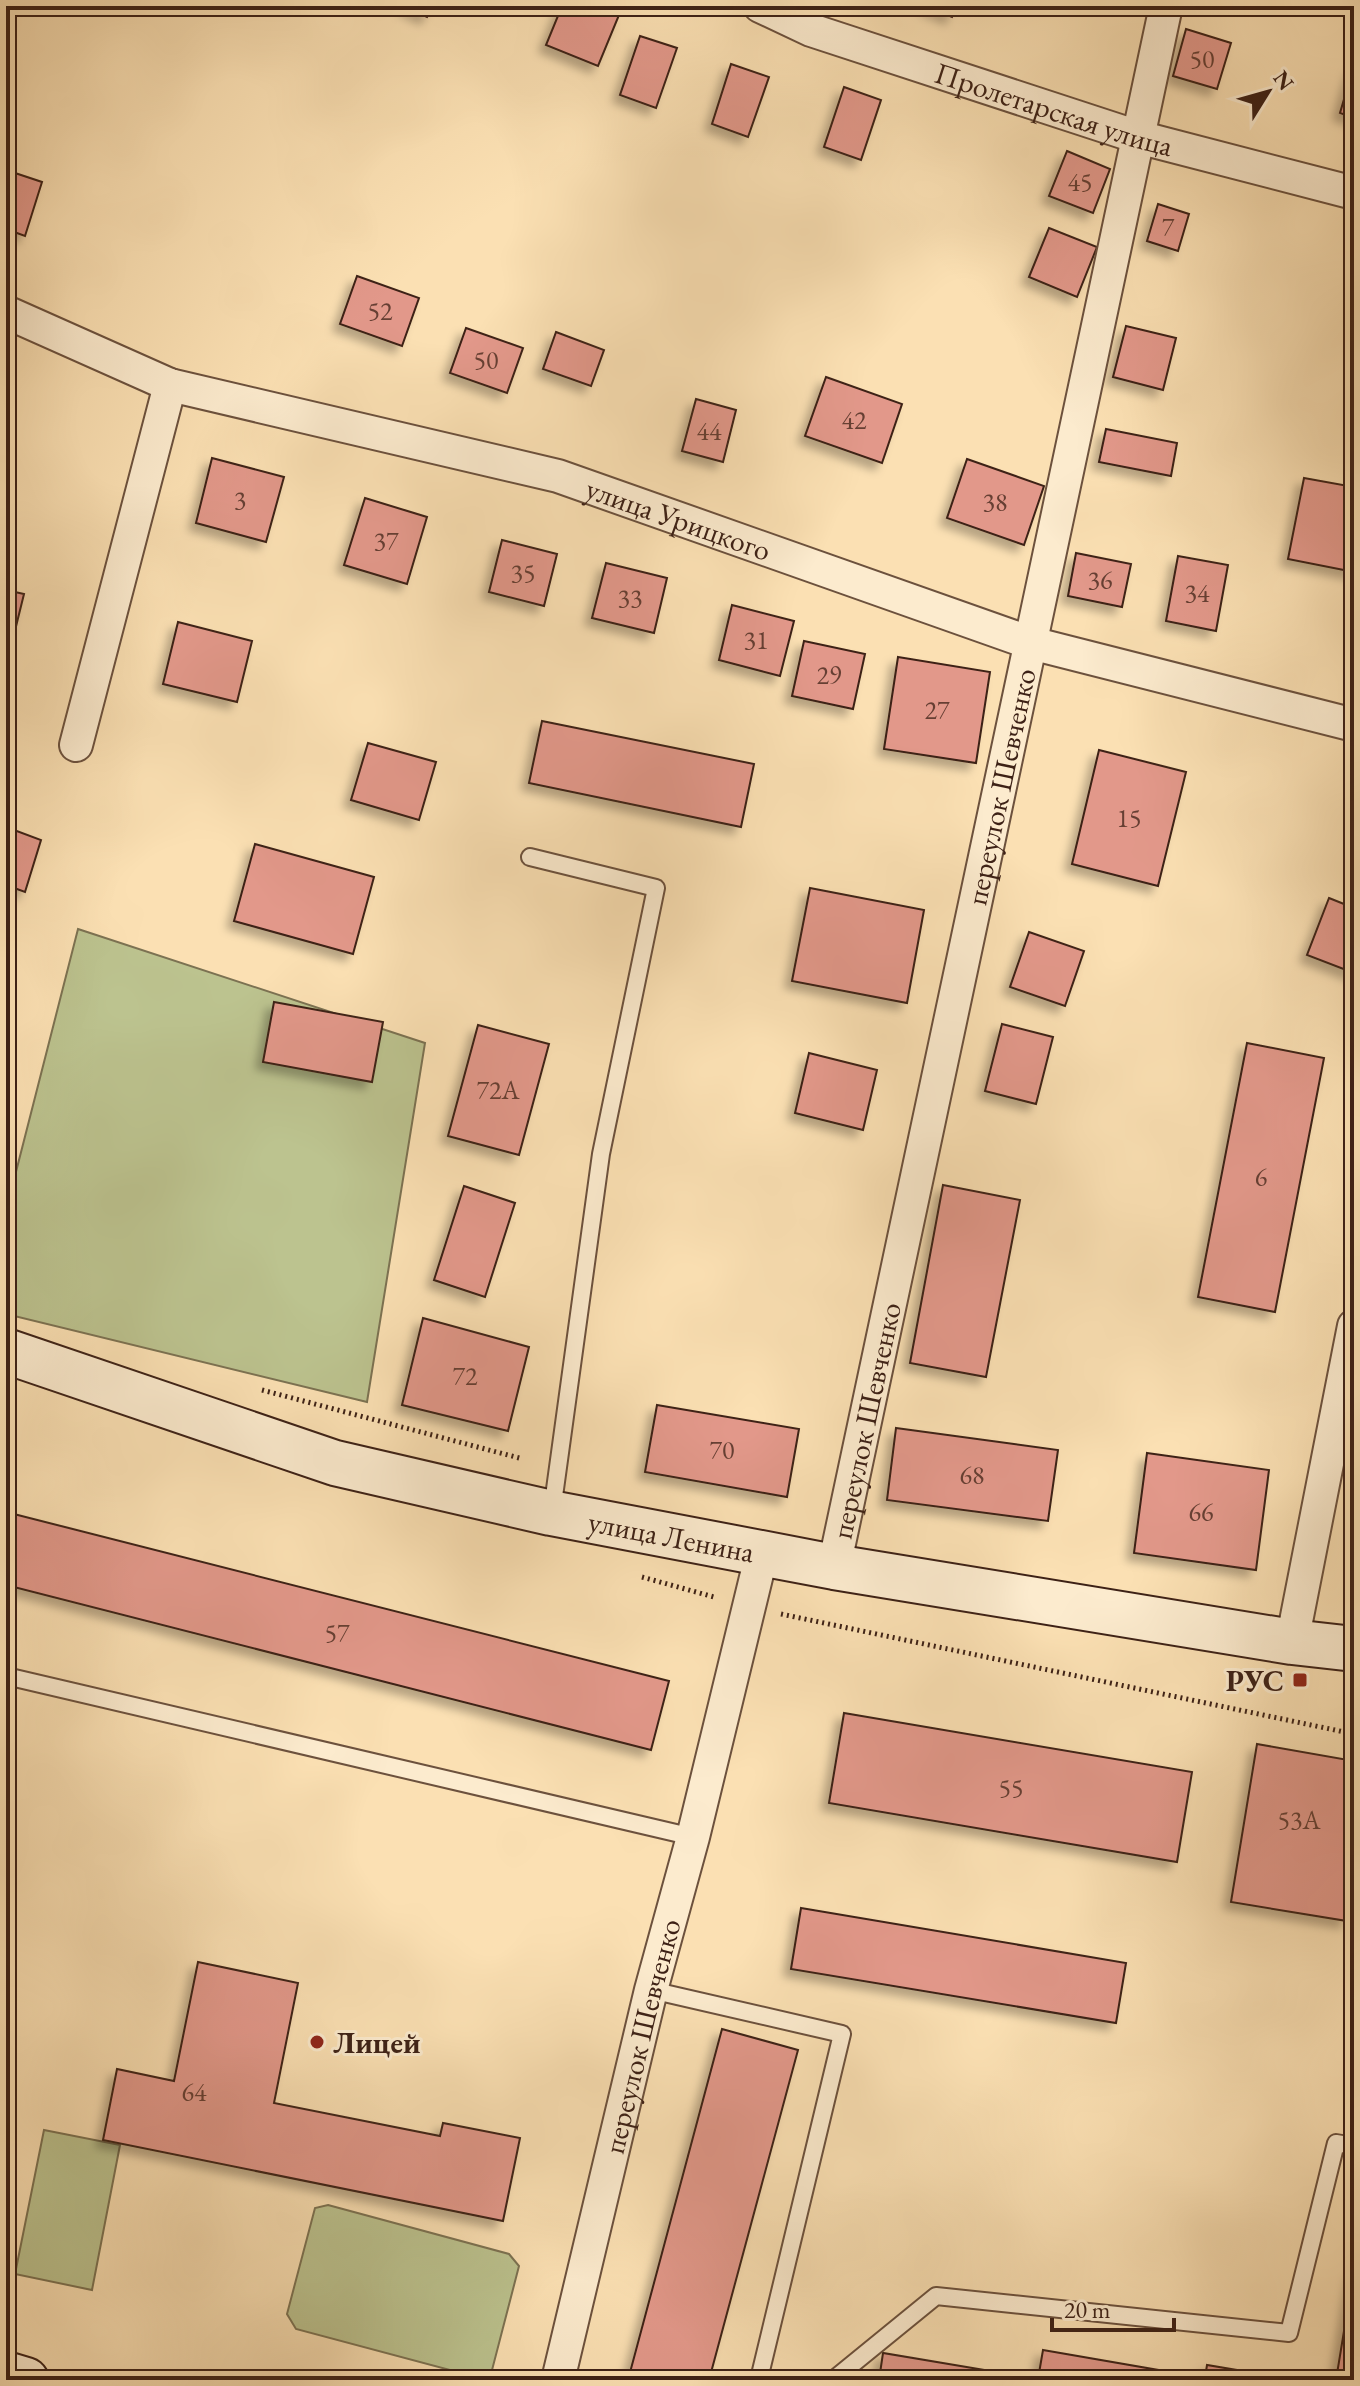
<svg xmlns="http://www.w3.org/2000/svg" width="1360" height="2386" viewBox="0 0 1360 2386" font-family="'EB Garamond',serif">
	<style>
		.green { fill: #bcc38f; stroke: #7c7252; stroke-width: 2 }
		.building { fill: #e2988a; stroke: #3d2116; stroke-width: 2; filter: url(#shadow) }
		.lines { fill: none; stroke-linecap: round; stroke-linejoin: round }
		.lane-casing { stroke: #6c513d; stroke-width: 20 }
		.street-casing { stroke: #6c513d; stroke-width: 36 }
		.secondary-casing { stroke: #3d2116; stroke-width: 48 }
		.path { stroke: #3d2116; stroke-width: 5; stroke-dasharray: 2 4; stroke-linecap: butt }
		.lane { stroke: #fcebce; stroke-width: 16 }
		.street { stroke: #fcebce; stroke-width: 32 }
		.secondary { stroke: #fcebce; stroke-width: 44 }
		.poi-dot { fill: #8f2418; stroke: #fcebce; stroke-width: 3 }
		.labels { text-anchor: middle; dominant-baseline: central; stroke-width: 6; stroke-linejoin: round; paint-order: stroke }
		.number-label { font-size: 26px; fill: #663f33 }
		.street-label { font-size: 30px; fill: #3d2116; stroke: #fcebce }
		.poi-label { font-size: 30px; font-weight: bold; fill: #3d2116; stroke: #fcebce; text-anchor: end }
	</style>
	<defs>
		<filter id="shadow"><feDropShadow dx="-7" dy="7" stdDeviation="4" flood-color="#0004"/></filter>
	</defs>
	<rect width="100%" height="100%" fill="#fbe0b3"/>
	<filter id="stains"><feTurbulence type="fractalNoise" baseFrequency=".0025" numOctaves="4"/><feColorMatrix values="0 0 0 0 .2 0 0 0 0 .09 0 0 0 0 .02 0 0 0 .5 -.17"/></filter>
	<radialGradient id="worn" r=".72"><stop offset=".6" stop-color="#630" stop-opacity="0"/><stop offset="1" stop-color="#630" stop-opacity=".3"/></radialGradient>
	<g class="green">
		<polygon points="78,929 425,1043 367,1402 6,1314 6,1211"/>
		<polygon points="44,2130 120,2145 92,2290 15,2274"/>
		<polygon points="328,2205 509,2254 519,2266 491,2374 476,2377 296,2329 287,2314 315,2208"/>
	</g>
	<g class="building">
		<polygon points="404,6 433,6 427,17"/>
		<polygon points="562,6 597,6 619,15 598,66 546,45"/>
		<polygon points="925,6 956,6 952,17"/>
		<polygon points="1186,29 1231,43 1217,89 1173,76"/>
		<polygon points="640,36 677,48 656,108 620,95"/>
		<polygon points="731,64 769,77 748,137 712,124"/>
		<polygon points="1354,65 1354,118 1340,113"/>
		<polygon points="844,87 881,100 861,160 824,147"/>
		<polygon points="1067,151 1110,169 1093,213 1049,196"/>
		<polygon points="6,170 42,182 25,236 6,229"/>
		<polygon points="1158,204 1189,214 1178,251 1147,241"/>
		<polygon points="1049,228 1097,247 1077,297 1029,277"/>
		<polygon points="357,276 419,298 402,346 340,324"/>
		<polygon points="1126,326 1176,338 1163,390 1113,377"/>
		<polygon points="466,328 523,348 507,393 450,373"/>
		<polygon points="556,332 604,350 591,386 543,369"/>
		<polygon points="826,377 902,404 882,463 805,436"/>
		<polygon points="696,399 736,410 723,462 682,451"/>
		<polygon points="1106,429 1177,443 1171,476 1099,462"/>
		<polygon points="212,458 284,477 266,542 196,523"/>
		<polygon points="967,459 1044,486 1024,545 947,518"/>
		<polygon points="1304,478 1354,487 1354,572 1288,559"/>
		<polygon points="365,498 427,517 407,584 344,565"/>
		<polygon points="502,540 557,554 544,606 489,592"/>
		<polygon points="1076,553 1131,564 1122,607 1068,596"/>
		<polygon points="1178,556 1228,565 1216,631 1166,621"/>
		<polygon points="606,563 667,578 654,633 592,618"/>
		<polygon points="6,590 24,594 6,667"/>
		<polygon points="732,605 794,621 780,676 719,660"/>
		<polygon points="178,622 252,641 237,702 163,684"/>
		<polygon points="804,641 865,654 853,709 792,696"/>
		<polygon points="898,657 990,672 976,763 884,749"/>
		<polygon points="542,721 754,764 741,827 529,783"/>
		<polygon points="368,743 436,762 419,820 351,800"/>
		<polygon points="1099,750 1186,772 1158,886 1072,864"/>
		<polygon points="6,827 41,840 25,892 6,885"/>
		<polygon points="255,844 374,877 353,954 234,921"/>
		<polygon points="810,888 924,910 907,1003 792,981"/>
		<polygon points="1329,898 1354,908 1354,973 1307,955"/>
		<polygon points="1029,932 1084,951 1065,1006 1010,987"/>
		<polygon points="274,1002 383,1022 372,1082 263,1062"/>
		<polygon points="1002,1024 1053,1037 1036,1104 985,1091"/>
		<polygon points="478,1025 549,1044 519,1155 448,1136"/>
		<polygon points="1247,1043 1324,1058 1275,1312 1198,1297"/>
		<polygon points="809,1053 877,1070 863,1130 795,1113"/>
		<polygon points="943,1185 1020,1200 986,1377 910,1363"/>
		<polygon points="464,1186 515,1203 485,1297 434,1280"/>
		<polygon points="423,1318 529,1347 508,1431 402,1405"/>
		<polygon points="657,1405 799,1429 787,1497 645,1472"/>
		<polygon points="896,1428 1058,1450 1048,1521 887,1500"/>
		<polygon points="1147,1453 1269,1470 1256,1570 1134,1553"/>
		<polygon points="6,1512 669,1681 651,1750 6,1585"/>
		<polygon points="844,1713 1192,1772 1177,1862 829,1803"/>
		<polygon points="1257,1744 1354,1761 1354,1878 1347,1921 1231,1902"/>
		<polygon points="801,1908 1126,1963 1116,2023 791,1969"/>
		<polygon points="198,1962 298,1983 274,2103 440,2136 443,2123 520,2138 503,2221 103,2140 117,2069 174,2081"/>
		<polygon points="722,2029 798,2050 709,2380 628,2380"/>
		<polygon points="1354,2270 1354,2380 1336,2380"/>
		<polygon points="1043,2350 1205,2378 1207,2365 1297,2380 879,2380 883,2353 1038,2379"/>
	</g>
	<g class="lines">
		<defs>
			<g id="lane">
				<polyline points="530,857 656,888 601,1154 552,1511"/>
				<polyline points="6,1676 693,1837"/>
				<polyline points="651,1990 842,2034 759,2379"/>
				<polyline points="833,2380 936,2296 1289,2333 1336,2143 1354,2146"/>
			</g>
			<g id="street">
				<path id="s1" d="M760 6 811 30 1138 137 1354 193"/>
				<path id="s2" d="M6 312 170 385 558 476 1031 643 1354 725"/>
				<polyline points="76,745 170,385"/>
				<path id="s3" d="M834 1567 1166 6"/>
				<polyline points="1292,1642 1354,1326"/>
				<path id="s4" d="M558 2380 651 1990 693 1837 762 1553"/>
			</g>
			<g id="secondary">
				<path id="s5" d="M6 1351 335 1463 551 1513 834 1567 1292 1642 1354 1649"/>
				<polyline points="6,2374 26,2380"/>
			</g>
		</defs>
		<use href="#lane" class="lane-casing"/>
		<use href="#street" class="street-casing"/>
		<use href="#secondary" class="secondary-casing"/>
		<g class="path">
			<polyline points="262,1390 523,1459"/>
			<polyline points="642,1577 714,1597"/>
			<polyline points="781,1614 1354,1734"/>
		</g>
		<use href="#lane" class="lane"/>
		<use href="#street" class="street"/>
		<use href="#secondary" class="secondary"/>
	</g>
	<g class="poi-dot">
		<rect x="1292" y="1672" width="16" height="16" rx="4"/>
		<circle cx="317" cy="2042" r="8"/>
	</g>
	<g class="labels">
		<g class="number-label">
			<text x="1202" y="59">50</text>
			<text x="1080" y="182">45</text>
			<text x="1168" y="227">7</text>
			<text x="380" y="311">52</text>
			<text x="486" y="360">50</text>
			<text x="854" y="420">42</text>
			<text x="709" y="431">44</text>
			<text x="240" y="500">3</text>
			<text x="995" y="502">38</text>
			<text x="386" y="541">37</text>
			<text x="523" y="573">35</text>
			<text x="1100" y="580">36</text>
			<text x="1197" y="593">34</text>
			<text x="630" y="598">33</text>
			<text x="756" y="640">31</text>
			<text x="829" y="675">29</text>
			<text x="937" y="710">27</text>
			<text x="1129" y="818">15</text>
			<text x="498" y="1090">72А</text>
			<text x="1261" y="1177">6</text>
			<text x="465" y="1376">72</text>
			<text x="722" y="1450">70</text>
			<text x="972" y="1475">68</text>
			<text x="1201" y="1512">66</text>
			<text x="337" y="1633">57</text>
			<text x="1011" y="1788">55</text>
			<text x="1299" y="1820">53А</text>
			<text x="194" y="2092">64</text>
		</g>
		<g class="street-label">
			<text stroke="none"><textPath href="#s1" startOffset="312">Пролетарская улица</textPath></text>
			<text stroke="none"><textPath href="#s2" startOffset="706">улица Урицкого</textPath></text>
			<text stroke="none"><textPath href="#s3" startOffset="798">переулок Шевченко</textPath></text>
			<text stroke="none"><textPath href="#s3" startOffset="150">переулок Шевченко</textPath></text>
			<text stroke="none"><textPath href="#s5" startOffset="692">улица Ленина</textPath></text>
			<text stroke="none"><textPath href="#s4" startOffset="354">переулок Шевченко</textPath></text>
		</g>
		<g class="poi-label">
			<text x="1284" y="1680">РУС</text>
			<text x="333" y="2042" text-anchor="start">Лицей</text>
		</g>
	</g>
	<rect width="1360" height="2386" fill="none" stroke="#fbe0b3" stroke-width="32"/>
	<rect x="8" y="8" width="1344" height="2370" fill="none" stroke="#3d2116" stroke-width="4"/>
	<rect x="16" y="16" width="1328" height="2354" fill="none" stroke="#3d2116" stroke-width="2"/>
	<g transform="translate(1268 92) rotate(53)" stroke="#fcebce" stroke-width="6" paint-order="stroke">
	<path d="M0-6L14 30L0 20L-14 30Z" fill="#3d2116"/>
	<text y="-12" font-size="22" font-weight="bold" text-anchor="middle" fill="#3d2116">N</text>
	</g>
	<path d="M1052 2318v12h122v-12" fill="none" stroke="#3d2116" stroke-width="4"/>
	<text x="1064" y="2318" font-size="24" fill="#3d2116" stroke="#fcebce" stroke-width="6" paint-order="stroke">20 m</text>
	<rect width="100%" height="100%" filter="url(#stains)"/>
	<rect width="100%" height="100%" fill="url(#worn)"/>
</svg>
